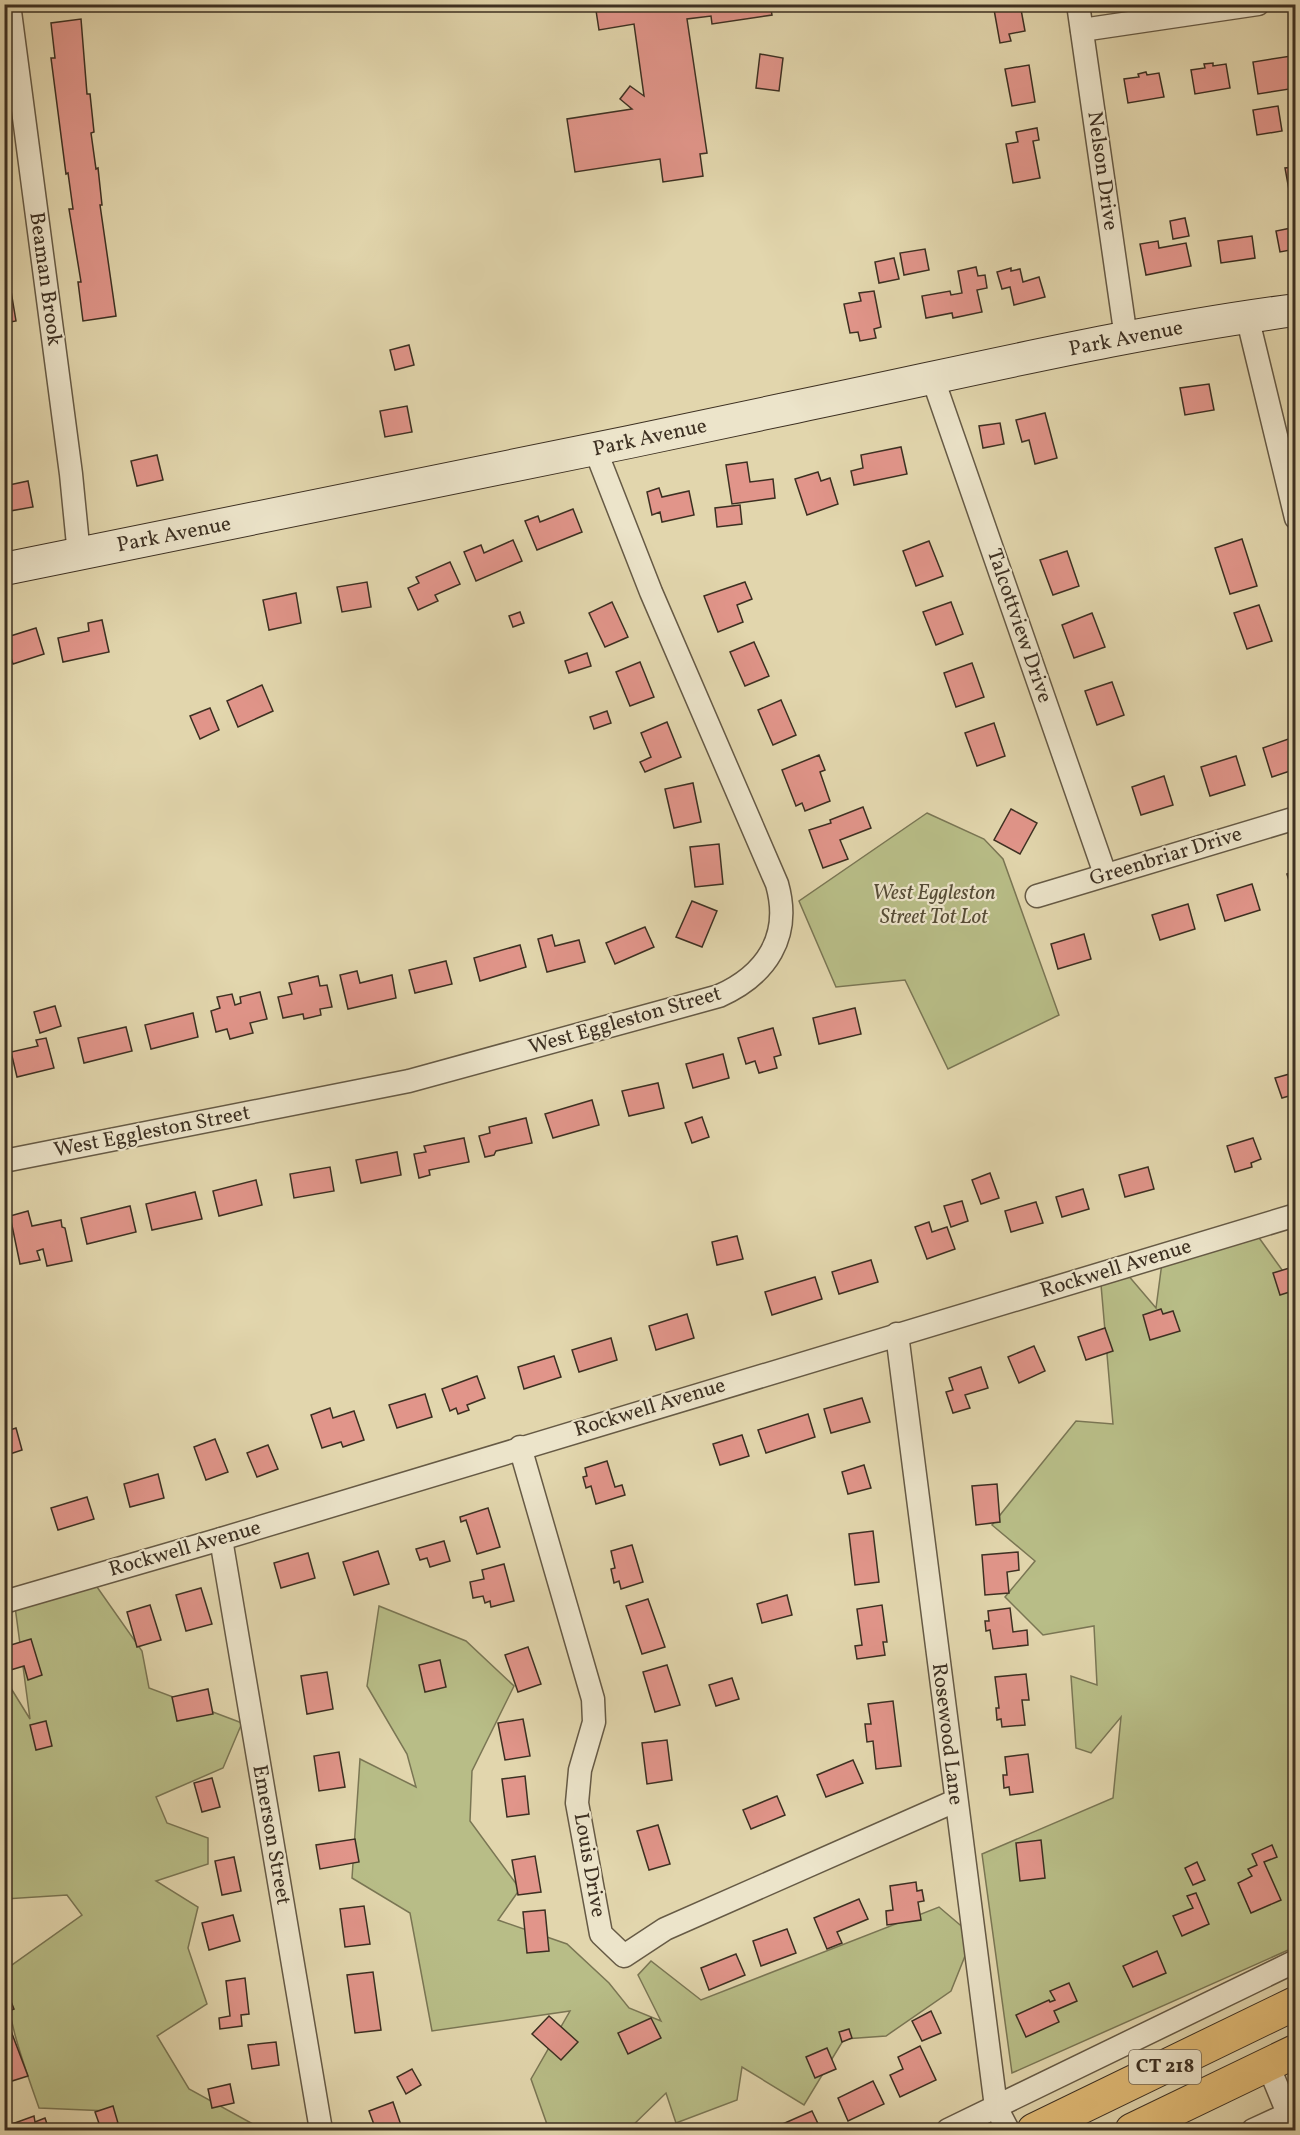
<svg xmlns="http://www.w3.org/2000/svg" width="1300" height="2135" viewBox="0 0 1300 2135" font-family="Vollkorn,serif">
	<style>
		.green { fill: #b8bd87; stroke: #7a7654; stroke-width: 1.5 }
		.building { fill: #e1958a; stroke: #3d3022; stroke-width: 1.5 }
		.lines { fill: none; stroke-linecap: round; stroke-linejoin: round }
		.street-casing { stroke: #665a45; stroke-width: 25 }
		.secondary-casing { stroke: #3d3022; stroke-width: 34 }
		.primary-casing { stroke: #3d3022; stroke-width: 35 }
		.street { stroke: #ece4ca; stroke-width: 22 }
		.secondary { stroke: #ece4ca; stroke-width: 32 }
		.primary { stroke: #e1bb76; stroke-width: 33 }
		.labels { text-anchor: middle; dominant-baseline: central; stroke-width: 4.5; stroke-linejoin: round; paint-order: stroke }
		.shield { fill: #ece4ca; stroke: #726654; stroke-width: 1.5 }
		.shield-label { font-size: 20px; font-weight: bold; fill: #3d3022 }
		.street-label { font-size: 21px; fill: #3d3022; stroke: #ece4ca }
		.park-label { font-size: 21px; font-style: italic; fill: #564c36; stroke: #ece4ca }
	</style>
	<rect width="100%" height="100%" fill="#e2d6ad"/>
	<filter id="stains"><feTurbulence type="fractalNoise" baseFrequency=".00333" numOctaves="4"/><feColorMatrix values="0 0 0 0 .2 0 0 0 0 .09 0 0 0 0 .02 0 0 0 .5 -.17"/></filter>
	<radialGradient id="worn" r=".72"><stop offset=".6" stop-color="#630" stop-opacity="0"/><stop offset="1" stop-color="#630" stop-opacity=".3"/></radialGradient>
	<g class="green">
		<polygon points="927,813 984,839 1003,859 1059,1015 948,1069 905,980 836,987 799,901"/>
		<polygon points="1252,1228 1295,1288 1295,1947 1012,2073 982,1854 1113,1798 1121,1717 1091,1753 1076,1748 1071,1676 1097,1685 1094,1626 1043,1635 1005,1597 1035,1561 992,1525 1076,1421 1113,1424 1100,1273 1121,1267 1156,1308 1163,1255"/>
		<path d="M90 1577 142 1651 149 1688 242 1723 223 1768 156 1797 167 1823 208 1838V1864L156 1881 198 1907 188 1948 207 2004 157 2036 189 2089 253 2124 249 2130H116L109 2111 39 2108C24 2065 5 2015 5 1970L82 1915 67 1895 5 1899 4 1677 30 1719 14 1599Z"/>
		<polygon points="379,1606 466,1641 514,1686 472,1771 470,1821 520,1889 498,1920 567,1944 609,1983 629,2008 661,2021 638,1975 651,1961 701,2000 939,1907 973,1936 951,1991 886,2036 844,2039 804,2105 742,2067 737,2100 676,2123 666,2093 628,2130 549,2130 531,2079 570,2011 432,2031 410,1913 352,1878 360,1759 416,1787 407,1754 367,1686"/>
	</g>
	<g class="building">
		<polygon points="595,4 770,4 772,15 712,24 711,16 687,19 707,153 700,154 703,176 663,182 660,159 575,172 567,119 632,109 620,99 630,86 644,96 634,24 599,30"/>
		<polygon points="993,4 1020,4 1025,31 1009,34 1011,41 1000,43"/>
		<polygon points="81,19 87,94 90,94 94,132 91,133 96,169 98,168 102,205 100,205 116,316 83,321 78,282 81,282 69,209 73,209 68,173 66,174 51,58 55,58 51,23"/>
		<polygon points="760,54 783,58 779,91 756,88"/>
		<polygon points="1291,56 1296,88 1258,94 1253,62"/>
		<polygon points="1213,63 1213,66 1226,64 1230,88 1195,94 1191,70 1205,68 1204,64"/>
		<polygon points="1029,65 1035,102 1012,106 1005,69"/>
		<polygon points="1146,72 1147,75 1159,73 1164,97 1128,103 1124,79 1139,77 1138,74"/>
		<polygon points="1278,106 1282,131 1257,135 1253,110"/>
		<polygon points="1037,128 1039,140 1033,141 1040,178 1013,183 1006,144 1018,142 1016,132"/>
		<polygon points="1296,167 1296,189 1289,190 1285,168"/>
		<polygon points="1185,218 1189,236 1173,239 1170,221"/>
		<polygon points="1296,227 1296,249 1280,252 1276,231"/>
		<polygon points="1252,236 1255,258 1221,263 1218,241"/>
		<polygon points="1158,241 1159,248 1186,243 1191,266 1146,275 1140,244"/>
		<polygon points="925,249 929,270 904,275 900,253"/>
		<polygon points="894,258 899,279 879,283 875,262"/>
		<polygon points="976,267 978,276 985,275 987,288 977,290 982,312 953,318 952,313 926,318 922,296 950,291 951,295 962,293 958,271"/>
		<polygon points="1011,268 1011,271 1020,269 1023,282 1039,277 1045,297 1014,305 1010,287 1002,289 997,272"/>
		<polygon points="11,291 16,321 4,323 4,292"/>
		<polygon points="874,291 881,327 874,329 876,338 860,341 858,332 850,333 844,304 861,301 859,293"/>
		<polygon points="409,345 414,365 395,370 390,350"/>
		<polygon points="1296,371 1296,396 1291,372"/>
		<polygon points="1209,384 1214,410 1185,415 1180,388"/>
		<polygon points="407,406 412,432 385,437 380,411"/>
		<polygon points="1045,413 1057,458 1035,464 1029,440 1022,442 1016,420"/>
		<polygon points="1000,423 1004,444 983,448 979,426"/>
		<polygon points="901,447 907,474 854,485 851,471 863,468 861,455"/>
		<polygon points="157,455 163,480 137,486 131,461"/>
		<polygon points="747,462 750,482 773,479 775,498 732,504 726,465"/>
		<polygon points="818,472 821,481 830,478 838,504 807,515 795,479"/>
		<polygon points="28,481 33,507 4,512 4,486"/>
		<polygon points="659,488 662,497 689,491 694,515 662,522 660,512 652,515 647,492"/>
		<polygon points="740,505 742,524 717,527 715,508"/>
		<polygon points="573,509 582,532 537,550 525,521 538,516 540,522"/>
		<polygon points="1242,539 1257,586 1230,594 1215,548"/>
		<polygon points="513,540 522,561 476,581 464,552 481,545 484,553"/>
		<polygon points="929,541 943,576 916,586 903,551"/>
		<polygon points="1067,551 1079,586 1053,595 1040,560"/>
		<polygon points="450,562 460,584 435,595 438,601 418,610 408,588 419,583 416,577"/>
		<polygon points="367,582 371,607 342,612 337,587"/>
		<polygon points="745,582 752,599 737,605 743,622 718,632 704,596"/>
		<polygon points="296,593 301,623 269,630 263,600"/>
		<polygon points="612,602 628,637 605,647 589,613"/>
		<polygon points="951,602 963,634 936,645 923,612"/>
		<polygon points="1259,605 1272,641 1247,649 1234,613"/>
		<polygon points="520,612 524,623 513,627 509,616"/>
		<polygon points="1092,613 1105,647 1074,658 1062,625"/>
		<polygon points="102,620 109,652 63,662 58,638 89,631 88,623"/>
		<polygon points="36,628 44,654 13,664 4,638"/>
		<polygon points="754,642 769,676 745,686 730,652"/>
		<polygon points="587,653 591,666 569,673 565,661"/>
		<polygon points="640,662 654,697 630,706 616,672"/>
		<polygon points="972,663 984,697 956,707 944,673"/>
		<polygon points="1112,682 1124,715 1097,725 1085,691"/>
		<polygon points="262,685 273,711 238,727 227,701"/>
		<polygon points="781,700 796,735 773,745 758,710"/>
		<polygon points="210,708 219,730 200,739 190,716"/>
		<polygon points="607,711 611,723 594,729 590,717"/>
		<polygon points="667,722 681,757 645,772 640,762 651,757 641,733"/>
		<polygon points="994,723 1005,756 977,766 965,733"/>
		<polygon points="1294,737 1296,769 1272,777 1263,748"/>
		<polygon points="819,755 825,770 820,772 830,801 805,811 802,803 796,806 782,770"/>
		<polygon points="1236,756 1245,785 1210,796 1201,767"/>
		<polygon points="1164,776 1173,805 1141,815 1132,787"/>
		<polygon points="693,783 701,822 674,828 665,789"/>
		<polygon points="863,807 871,828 840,840 848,859 823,868 809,830 831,823 830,820"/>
		<polygon points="1011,809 1037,823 1020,854 994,840"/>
		<polygon points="719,844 723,884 695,887 690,847"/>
		<polygon points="1296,871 1296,898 1294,898 1287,874"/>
		<polygon points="1252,884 1260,910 1225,921 1217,895"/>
		<polygon points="692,901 717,911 702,947 676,937"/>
		<polygon points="1188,904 1195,929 1160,940 1152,915"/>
		<polygon points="645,927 654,947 615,964 606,943"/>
		<polygon points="1084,934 1091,959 1058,969 1051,944"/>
		<polygon points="552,935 555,946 579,940 585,962 547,972 538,939"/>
		<polygon points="520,945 526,967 480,981 474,958"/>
		<polygon points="446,961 452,984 415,993 409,970"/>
		<polygon points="357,971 360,983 392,975 396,998 348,1009 340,975"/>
		<polygon points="318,976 320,986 327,985 332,1007 320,1009 321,1015 304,1019 303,1014 283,1018 278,997 292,994 289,983"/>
		<polygon points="260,992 267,1019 250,1023 253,1033 230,1039 227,1029 216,1032 211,1011 220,1008 217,997 232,994 235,1005 241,1003 240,997"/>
		<polygon points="55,1006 61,1026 40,1033 34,1012"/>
		<polygon points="855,1008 861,1034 819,1044 813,1018"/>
		<polygon points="193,1013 198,1037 151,1049 145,1025"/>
		<polygon points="126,1027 132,1051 84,1063 78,1038"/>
		<polygon points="773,1028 781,1055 774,1057 777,1068 759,1073 755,1061 746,1064 738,1038"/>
		<polygon points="46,1038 54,1068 17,1077 11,1052 38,1046 36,1040"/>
		<polygon points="723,1054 729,1078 693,1088 686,1064"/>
		<polygon points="1293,1073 1296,1082 1296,1094 1282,1098 1275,1078"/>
		<polygon points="658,1083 664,1108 629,1116 622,1091"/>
		<polygon points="592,1100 599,1125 553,1138 545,1114"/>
		<polygon points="702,1117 709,1137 692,1143 685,1123"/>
		<polygon points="526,1118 532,1143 496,1151 494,1155 485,1157 479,1136 490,1133 489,1127"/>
		<polygon points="464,1138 469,1162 429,1170 430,1175 419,1178 414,1154 426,1152 424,1146"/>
		<polygon points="1253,1138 1261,1159 1251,1163 1252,1167 1235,1172 1227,1146"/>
		<polygon points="397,1152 401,1175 361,1183 356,1160"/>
		<polygon points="330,1167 334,1191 294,1198 290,1174"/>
		<polygon points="1148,1167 1154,1189 1125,1197 1119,1175"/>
		<polygon points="990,1173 999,1198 981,1204 972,1180"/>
		<polygon points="256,1180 262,1205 219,1216 213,1191"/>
		<polygon points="1083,1189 1089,1209 1062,1217 1056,1197"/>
		<polygon points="195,1192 202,1219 152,1230 146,1204"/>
		<polygon points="962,1201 968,1221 951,1227 944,1206"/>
		<polygon points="1036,1202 1043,1223 1011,1232 1005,1211"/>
		<polygon points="130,1206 136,1232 87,1244 81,1218"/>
		<polygon points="28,1211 32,1226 61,1220 62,1227 65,1228 72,1261 47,1266 43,1249 37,1251 40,1260 20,1264 10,1216"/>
		<polygon points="929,1222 932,1232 947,1227 955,1249 927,1259 915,1227"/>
		<polygon points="737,1236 743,1259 717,1265 712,1242"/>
		<polygon points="871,1260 878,1282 839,1294 832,1272"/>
		<polygon points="1296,1266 1296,1290 1280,1295 1273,1273"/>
		<polygon points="815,1277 822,1299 772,1315 765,1292"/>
		<polygon points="1161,1309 1163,1314 1173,1311 1180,1331 1150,1340 1143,1315"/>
		<polygon points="687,1314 694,1338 656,1350 649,1326"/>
		<polygon points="1105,1328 1113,1351 1086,1360 1078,1337"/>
		<polygon points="611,1338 617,1360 579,1372 572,1350"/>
		<polygon points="1034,1346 1045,1371 1019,1383 1008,1357"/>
		<polygon points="554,1356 561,1377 524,1389 518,1367"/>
		<polygon points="981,1367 988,1388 965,1395 970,1408 953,1413 946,1392 953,1390 949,1378"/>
		<polygon points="477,1376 485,1398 467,1405 469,1410 458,1414 456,1408 450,1411 442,1389"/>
		<polygon points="425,1394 432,1417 397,1428 389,1405"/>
		<polygon points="862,1398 870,1422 831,1433 824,1409"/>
		<polygon points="330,1408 333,1418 354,1411 364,1440 343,1447 341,1442 322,1448 311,1415"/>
		<polygon points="808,1414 815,1437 766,1453 758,1430"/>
		<polygon points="16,1428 22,1450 4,1456 4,1432"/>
		<polygon points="742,1435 749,1456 720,1465 713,1444"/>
		<polygon points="215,1439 228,1472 206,1480 194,1447"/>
		<polygon points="268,1445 278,1469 257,1477 247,1453"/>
		<polygon points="607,1461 615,1487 622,1485 625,1495 596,1504 591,1486 586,1488 583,1477 587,1476 585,1468"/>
		<polygon points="864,1465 871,1488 848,1494 842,1472"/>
		<polygon points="158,1474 164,1498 130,1507 124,1484"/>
		<polygon points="997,1484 1000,1522 976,1525 972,1486"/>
		<polygon points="87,1497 94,1519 58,1530 51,1508"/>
		<polygon points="488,1508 500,1547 477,1554 466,1520 461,1522 460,1517"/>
		<polygon points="873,1531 879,1582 855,1585 849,1534"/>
		<polygon points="444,1541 450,1561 430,1567 427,1558 420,1560 416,1549"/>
		<polygon points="632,1545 643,1582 621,1589 619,1581 614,1583 611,1569 615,1568 611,1551"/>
		<polygon points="378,1551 389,1584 354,1595 343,1562"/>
		<polygon points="1018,1552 1019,1570 1007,1572 1009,1593 985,1595 982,1555"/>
		<polygon points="308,1553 315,1578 281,1588 274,1563"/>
		<polygon points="504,1564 514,1601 491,1607 490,1601 485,1603 483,1596 473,1598 470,1582 484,1579 482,1570"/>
		<polygon points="201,1588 212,1624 186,1631 176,1595"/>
		<polygon points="787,1595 792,1615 762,1623 757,1604"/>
		<polygon points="648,1599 665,1647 642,1654 626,1606"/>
		<polygon points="150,1605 161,1640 137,1647 127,1612"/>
		<polygon points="882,1605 887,1642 883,1642 885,1655 857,1659 855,1646 862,1645 857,1609"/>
		<polygon points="1010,1608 1013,1632 1027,1630 1028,1645 993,1649 990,1630 986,1631 985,1621 989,1621 988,1611"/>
		<polygon points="31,1639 42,1675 28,1680 24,1666 4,1672 4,1647"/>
		<polygon points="528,1647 541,1684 518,1692 505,1655"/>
		<polygon points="440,1660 446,1687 425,1692 419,1665"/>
		<polygon points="667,1665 680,1705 655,1712 643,1672"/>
		<polygon points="327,1672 333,1709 307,1714 301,1676"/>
		<polygon points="1026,1674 1029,1700 1022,1700 1025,1725 1002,1727 1001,1719 997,1720 996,1708 999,1708 995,1677"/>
		<polygon points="732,1678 739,1699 716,1706 709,1685"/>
		<polygon points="208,1689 213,1714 177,1721 172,1697"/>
		<polygon points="893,1701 901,1766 876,1769 873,1741 867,1742 865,1724 871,1724 868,1704"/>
		<polygon points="523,1719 530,1756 505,1760 498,1723"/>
		<polygon points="46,1721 52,1746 36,1750 30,1725"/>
		<polygon points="667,1740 672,1780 647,1784 642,1743"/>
		<polygon points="339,1752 345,1787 319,1791 314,1756"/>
		<polygon points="1028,1754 1033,1792 1010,1795 1009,1787 1004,1788 1003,1775 1007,1775 1005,1757"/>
		<polygon points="853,1760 863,1783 826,1797 817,1775"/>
		<polygon points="525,1776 529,1814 507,1817 502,1779"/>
		<polygon points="212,1778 220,1807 202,1812 194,1783"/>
		<polygon points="777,1796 785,1815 751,1829 743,1810"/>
		<polygon points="658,1825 670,1864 649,1870 637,1831"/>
		<polygon points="355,1839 359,1862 320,1869 316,1845"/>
		<polygon points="1041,1840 1045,1878 1020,1881 1016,1843"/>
		<polygon points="1272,1845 1277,1857 1264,1862 1281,1900 1251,1913 1238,1883 1252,1876 1248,1869 1257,1865 1252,1854"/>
		<polygon points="535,1856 541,1892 518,1895 512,1860"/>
		<polygon points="234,1857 241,1891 222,1895 215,1861"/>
		<polygon points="1197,1862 1205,1880 1193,1885 1185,1868"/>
		<polygon points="916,1882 917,1891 922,1890 924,1901 918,1902 921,1920 887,1925 886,1911 893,1910 890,1886"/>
		<polygon points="1196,1893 1209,1924 1182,1936 1173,1916 1193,1908 1187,1896"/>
		<polygon points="859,1899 868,1919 837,1932 842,1943 827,1949 814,1918"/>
		<polygon points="364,1906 370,1944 345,1947 340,1909"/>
		<polygon points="545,1910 549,1951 527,1953 523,1912"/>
		<polygon points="233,1915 240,1941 209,1950 202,1923"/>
		<polygon points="787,1929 796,1953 761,1966 753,1941"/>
		<polygon points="1157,1951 1166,1973 1133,1987 1123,1966"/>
		<polygon points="736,1954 745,1975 709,1990 701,1968"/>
		<polygon points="373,1972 381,2030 355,2033 347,1975"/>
		<polygon points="245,1978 249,2014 241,2015 242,2026 220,2029 219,2018 230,2016 226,1981"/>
		<polygon points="1069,1983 1077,2001 1054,2011 1059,2022 1026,2037 1016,2015 1049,2000 1050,2002 1055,2000 1050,1991"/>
		<polygon points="4,1984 14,2009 4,2013"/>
		<polygon points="931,2011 941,2033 922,2041 912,2021"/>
		<polygon points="549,2016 578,2042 561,2060 532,2034"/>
		<polygon points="651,2018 661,2038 628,2054 618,2033"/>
		<polygon points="849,2029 852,2038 842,2042 839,2032"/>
		<polygon points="11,2031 28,2076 12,2081 4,2065 4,2033"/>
		<polygon points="276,2042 279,2065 252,2069 248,2045"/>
		<polygon points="920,2046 936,2080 900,2097 890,2075 903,2069 898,2057"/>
		<polygon points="827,2048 836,2069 815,2078 806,2057"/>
		<polygon points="412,2069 421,2085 406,2094 397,2077"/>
		<polygon points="873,2081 884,2104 848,2121 838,2098"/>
		<polygon points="230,2084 234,2103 212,2108 208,2089"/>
		<polygon points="393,2102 402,2128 396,2130 376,2130 369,2111"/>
		<polygon points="113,2106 118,2123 101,2129 95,2112"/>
		<polygon points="812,2111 821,2130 769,2130"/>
		<polygon points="34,2116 35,2122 45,2118 49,2130 14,2130 12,2124"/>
	</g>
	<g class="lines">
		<defs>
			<g id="street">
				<polyline points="9,4 71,474 79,555"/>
				<polyline points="1078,4 1126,338"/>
				<polyline points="1082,30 1258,4"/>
				<polyline points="1247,316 1296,518"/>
				<polyline points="933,379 1105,874"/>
				<polyline points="1037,896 1296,818"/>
				<path d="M4 1161 409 1081 719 996C766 975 792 937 777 884L651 592 595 449"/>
				<polyline points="897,1334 996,2107 1008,2130"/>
				<polyline points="520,1447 593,1699 594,1722 580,1770 577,1803 601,1934 624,1956 665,1929 955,1801"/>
				<polyline points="221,1539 321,2130"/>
				<polyline points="4,1602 221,1539 1296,1215"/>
				<polyline points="1268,2065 1295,2130"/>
				<polyline points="948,2130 1296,1961"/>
				<polyline points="1253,2130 1288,2114"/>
			</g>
			<path id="secondary" d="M4 569C269 517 532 463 795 407 961 373 1127 332 1296 310"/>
			<g id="primary">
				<polyline points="1034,2130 1296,2003"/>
				<polyline points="1132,2130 1296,2051"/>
			</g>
		</defs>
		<use href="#street" class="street-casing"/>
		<use href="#secondary" class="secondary-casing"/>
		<use href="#primary" class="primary-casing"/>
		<use href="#street" class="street"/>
		<use href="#secondary" class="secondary"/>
		<use href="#primary" class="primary"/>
	</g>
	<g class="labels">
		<rect class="shield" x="1129" y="2050" width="72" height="34" rx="4.5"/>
		<g class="shield-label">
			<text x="1165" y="2067">CT 218</text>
		</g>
		<g class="street-label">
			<text transform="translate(1102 171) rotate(82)">Nelson Drive</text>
			<text transform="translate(45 279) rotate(82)">Beaman Brook</text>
			<text transform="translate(1126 339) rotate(-11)">Park Avenue</text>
			<text transform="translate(650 438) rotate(-12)">Park Avenue</text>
			<text transform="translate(174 535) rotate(-11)">Park Avenue</text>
			<text transform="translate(1019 626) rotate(71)">Talcottview Drive</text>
			<text transform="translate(1166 857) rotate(-17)">Greenbriar Drive</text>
			<text transform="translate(625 1021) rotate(-16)">West Eggleston Street</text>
			<text transform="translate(152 1132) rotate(-11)">West Eggleston Street</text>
			<text transform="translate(1116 1269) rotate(-17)">Rockwell Avenue</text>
			<text transform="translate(650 1408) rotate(-17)">Rockwell Avenue</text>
			<text transform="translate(185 1549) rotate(-16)">Rockwell Avenue</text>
			<text transform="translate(947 1734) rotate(83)">Rosewood Lane</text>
			<text transform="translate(271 1835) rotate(80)">Emerson Street</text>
			<text transform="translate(589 1865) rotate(80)">Louis Drive</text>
		</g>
		<g class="park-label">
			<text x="934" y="893">West Eggleston<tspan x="934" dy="24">Street Tot Lot</tspan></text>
		</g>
	</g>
	<rect width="1300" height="2135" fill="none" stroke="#e2d6ad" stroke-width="24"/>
	<rect x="6" y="6" width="1288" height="2123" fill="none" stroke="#3d3022" stroke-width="3"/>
	<rect x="12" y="12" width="1276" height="2111" fill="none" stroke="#3d3022" stroke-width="1.5"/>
	<rect width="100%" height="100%" filter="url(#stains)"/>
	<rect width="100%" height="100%" fill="url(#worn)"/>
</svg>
